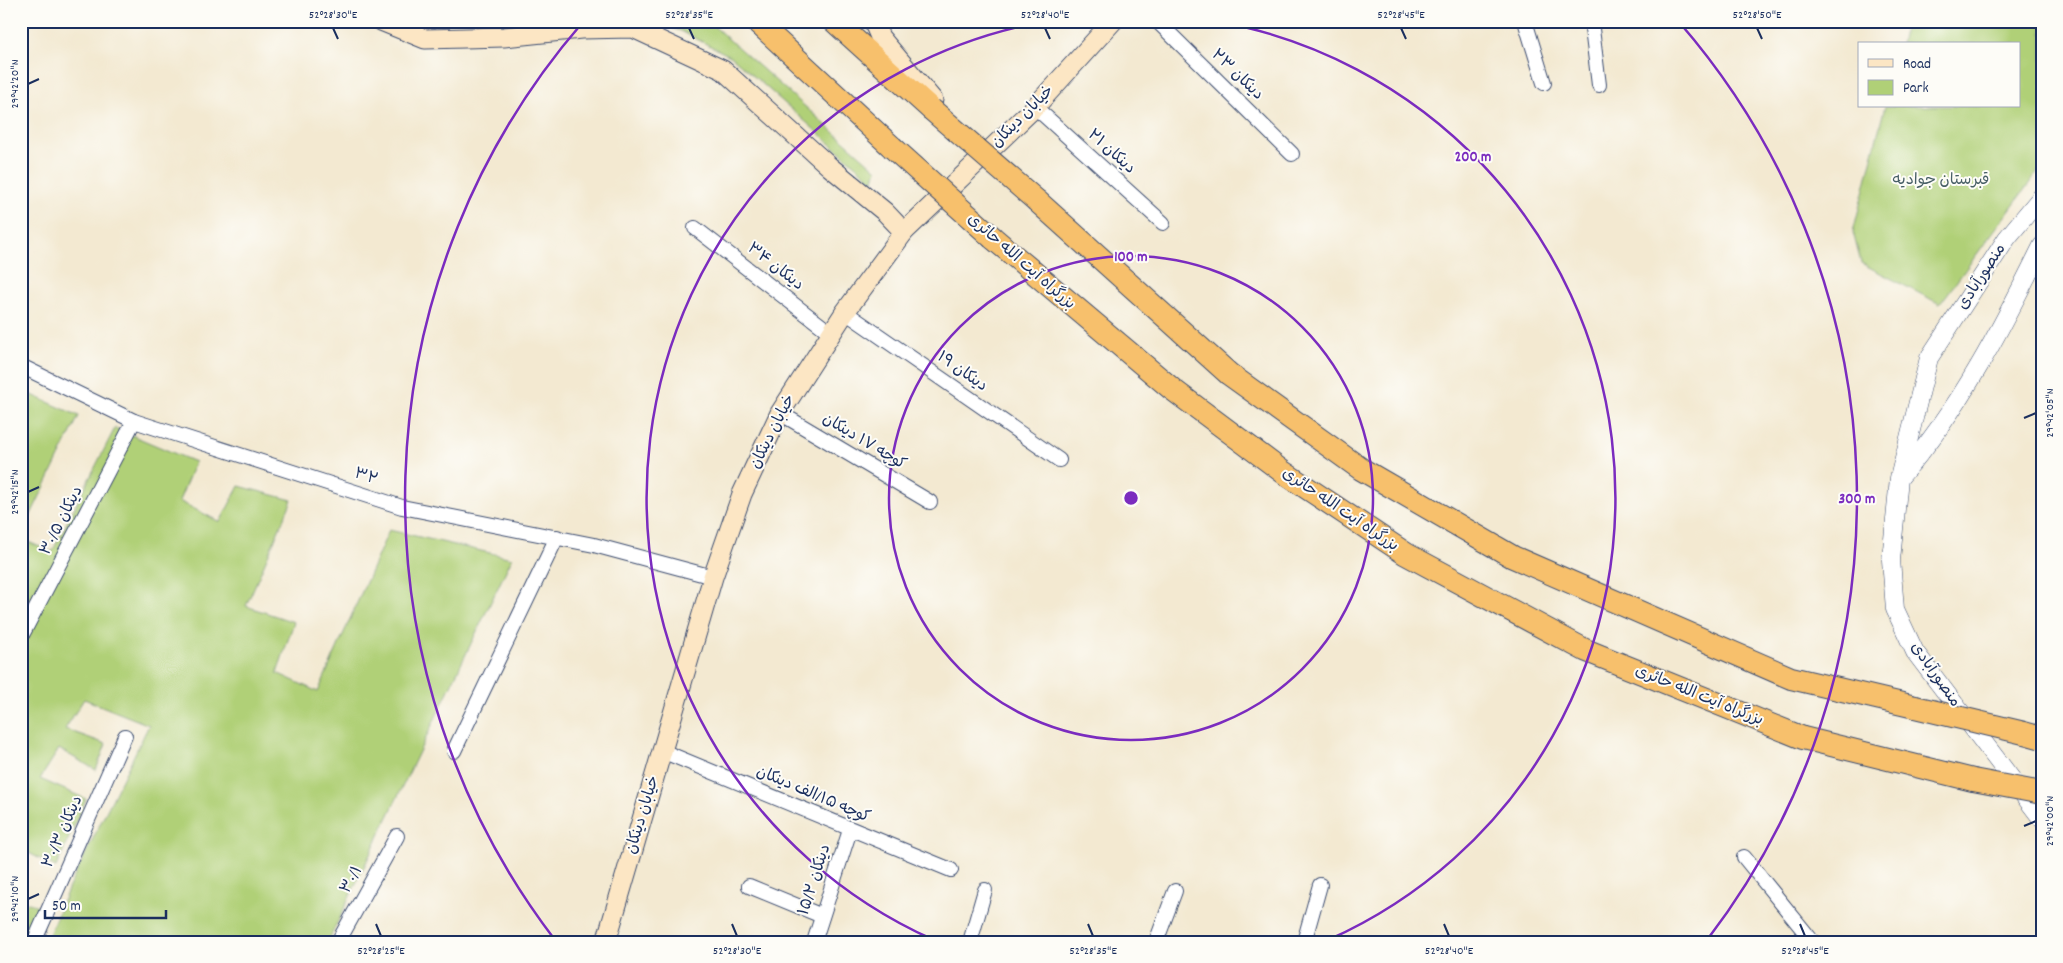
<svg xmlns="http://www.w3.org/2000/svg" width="2063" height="963" viewBox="0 0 2063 963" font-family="Dekko,'Playpen Sans Arabic',sans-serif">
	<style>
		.green { fill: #b0d077; stroke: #66806a }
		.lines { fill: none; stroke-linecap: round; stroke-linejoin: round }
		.minor-casing { stroke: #3b4b6f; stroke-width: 16 }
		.tertiary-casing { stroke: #3b4b6f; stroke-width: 19 }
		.secondary-casing { stroke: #3b4b6f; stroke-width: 21 }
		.trunk-casing { stroke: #3b4b6f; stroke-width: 24 }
		.minor { stroke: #fff; stroke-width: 14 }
		.tertiary { stroke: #fff; stroke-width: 18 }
		.secondary { stroke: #fce6c4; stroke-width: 19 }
		.trunk { stroke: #f7c06c; stroke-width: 22 }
		.trunk-bridge-casing { stroke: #3b4b6f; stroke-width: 24; stroke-linecap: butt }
		.trunk-bridge { stroke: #f7c06c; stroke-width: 22 }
		.ticks { fill: none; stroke: #1b2f5e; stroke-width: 2 }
		.ring { fill: none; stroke: #7b2cbf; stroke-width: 2.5 }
		.labels { text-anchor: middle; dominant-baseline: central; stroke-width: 4; stroke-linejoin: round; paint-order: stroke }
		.street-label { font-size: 16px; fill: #1b2f5e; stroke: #fdfcf7 }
		.park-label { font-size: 16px; fill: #485f66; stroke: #fdfcf7 }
		.centre { fill: #7b2cbf; stroke: #fdfcf7; stroke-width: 2.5 }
		.ring-label { font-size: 15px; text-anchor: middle; font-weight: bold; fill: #7b2cbf; stroke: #fdfcf7; stroke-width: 4; stroke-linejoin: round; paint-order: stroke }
		.neatline { fill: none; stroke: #1b2f5e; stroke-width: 2 }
		.ticks-label { font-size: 12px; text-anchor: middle; fill: #1b2f5e }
	</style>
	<rect width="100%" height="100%" fill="#fdfcf7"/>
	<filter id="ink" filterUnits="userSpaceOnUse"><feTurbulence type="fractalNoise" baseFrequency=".02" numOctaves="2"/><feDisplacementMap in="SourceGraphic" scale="10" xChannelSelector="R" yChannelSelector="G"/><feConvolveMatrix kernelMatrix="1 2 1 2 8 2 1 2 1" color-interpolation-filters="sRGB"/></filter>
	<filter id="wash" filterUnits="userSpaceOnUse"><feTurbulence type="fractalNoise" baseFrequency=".0096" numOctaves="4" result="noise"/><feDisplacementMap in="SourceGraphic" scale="20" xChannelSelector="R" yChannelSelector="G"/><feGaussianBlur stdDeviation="1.12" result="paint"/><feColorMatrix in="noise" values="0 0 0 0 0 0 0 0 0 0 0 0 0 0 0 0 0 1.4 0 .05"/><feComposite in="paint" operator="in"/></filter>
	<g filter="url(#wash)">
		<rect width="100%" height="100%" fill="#f3e9d1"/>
		<g class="green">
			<polygon points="648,21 708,21 877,170 873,181 732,57 681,31"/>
			<polygon points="1906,21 2042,21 2042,166 1940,304 1861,263 1853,232 1885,106 2019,106 2019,44 1901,44"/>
			<polygon points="21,390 79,416 21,535"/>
			<polygon points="115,428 195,462 179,501 220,522 239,486 292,500 246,606 294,622 277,673 318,692 389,530 512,558 328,942 46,942 69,887 149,725 84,699 65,729 106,744 96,770 59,749 40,779 86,799 56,867 21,849 21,539 52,552"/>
			<polygon points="21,901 43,907 28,942 21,942"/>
		</g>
	</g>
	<g filter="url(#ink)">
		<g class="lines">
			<defs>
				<g id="minor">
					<polyline points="1157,21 1292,154"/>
					<polyline points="1525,21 1544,83"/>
					<polyline points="1591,21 1599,85"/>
					<polyline points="1035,107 1163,223"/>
					<polyline points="695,228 832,334"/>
					<polyline points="845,312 1059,460"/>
					<polyline points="21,366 134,421 402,507 594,545 713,577"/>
					<polyline points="780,413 930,502"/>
					<polyline points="21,637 134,421"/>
					<polyline points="454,751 557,537"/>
					<polyline points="662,751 951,870"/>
					<polyline points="1744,857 1813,942"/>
					<polyline points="749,886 822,916"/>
					<polyline points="34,942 125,736"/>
					<polyline points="338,942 397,836"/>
					<polyline points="814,942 850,830"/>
					<polyline points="970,942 985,890"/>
					<polyline points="1156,942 1175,891"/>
					<polyline points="1304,942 1320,885"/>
				</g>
				<g id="tertiary">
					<polyline points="2042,196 2007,238 1929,358 1899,478 1891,560 1895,609 1915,652 2042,819"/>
					<path d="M1901 476C1961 408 2002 327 2042 246"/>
				</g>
				<g id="secondary">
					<polyline points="381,21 425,39 504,37 581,29 633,28 723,70 830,167 885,212 904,232"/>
					<polyline points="873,21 880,37 933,100"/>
					<polyline points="606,942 713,577 742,494 780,413 845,312 904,232 1035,107 1113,21"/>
				</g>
				<g id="trunk">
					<polyline points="756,21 892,147"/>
					<polyline points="834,21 931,109"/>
					<polyline points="1037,201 1229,374 1361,469 1513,557 1791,678 1915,707"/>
					<polyline points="993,238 1172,389 1283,472 1406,554 1585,650 1803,738 1973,780"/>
					<polyline points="2024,733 2042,738"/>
				</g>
			</defs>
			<use href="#minor" class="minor-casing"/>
			<use href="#tertiary" class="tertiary-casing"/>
			<use href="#secondary" class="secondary-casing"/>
			<use href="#trunk" class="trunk-casing"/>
			<use href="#minor" class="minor"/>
			<use href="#tertiary" class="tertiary"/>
			<use href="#secondary" class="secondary"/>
			<use href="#trunk" class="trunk"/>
			<defs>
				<g id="trunk-bridge">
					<polyline points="931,109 1037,201"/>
					<polyline points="892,147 993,238"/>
					<polyline points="1915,707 2024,733"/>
					<polyline points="1973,780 2042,793"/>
				</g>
			</defs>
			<use href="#trunk-bridge" class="trunk-bridge-casing"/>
			<use href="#trunk-bridge" class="trunk-bridge"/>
		</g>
	</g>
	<path class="ticks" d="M333 28 338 39M689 28 694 39M1045 28 1050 39M1401 28 1406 39M1757 28 1762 39M28 84 39 79M2024 418 2036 413M28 492 39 487M2024 826 2036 821M28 899 39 894M376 924 381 936M732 924 737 936M1088 924 1093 936M1444 924 1449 936M1800 924 1805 936"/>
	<g class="ring">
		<circle cx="1131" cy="498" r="242"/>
		<path d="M934 940A484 484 0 0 1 1047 21M1215 21A484 484 0 0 1 1328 940"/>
		<path d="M555 940A726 726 0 0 1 583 22M1679 22A726 726 0 0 1 1707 940"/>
	</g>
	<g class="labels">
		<g class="street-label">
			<text transform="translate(1237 75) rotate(44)">۲۳ دینکان</text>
			<text transform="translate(1023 117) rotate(-45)">خیابان دینکان</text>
			<text transform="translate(1111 152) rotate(42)">۲۱ دینکان</text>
			<text transform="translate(1021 262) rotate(41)">بزرگراه آیت الله حائری</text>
			<text transform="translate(775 267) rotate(38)">۳۴ دینکان</text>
			<text transform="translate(1982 277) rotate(-57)">منصورآبادی</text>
			<text transform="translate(962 372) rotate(35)">۱۹ دینکان</text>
			<text transform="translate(773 432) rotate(-63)">خیابان دینکان</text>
			<text transform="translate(864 442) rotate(31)">کوچه ۱۷ دینکان</text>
			<text transform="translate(366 477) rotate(18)">۳۲</text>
			<text transform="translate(1340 510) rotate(34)">بزرگراه آیت الله حائری</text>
			<text transform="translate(62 521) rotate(-63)">۳۰/۵ دینکان</text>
			<text transform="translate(1935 675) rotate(55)">منصورآبادی</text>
			<text transform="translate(1699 696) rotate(22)">بزرگراه آیت الله حائری</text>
			<text transform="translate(813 795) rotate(23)">کوچه ۱۵/الف دینکان</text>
			<text transform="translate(643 815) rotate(-73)">خیابان دینکان</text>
			<text transform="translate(63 832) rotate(-66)">۳۰/۳ دینکان</text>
			<text transform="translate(352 880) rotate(-61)">۳۰/۱</text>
			<text transform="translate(815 880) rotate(-72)">۱۵/۲ دینکان</text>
		</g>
		<g class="park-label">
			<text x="1941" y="180">قبرستان جوادیه</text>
		</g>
	</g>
	<circle cx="1131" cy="498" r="8" class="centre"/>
	<g class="ring-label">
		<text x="1473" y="161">200 m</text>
		<text x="1131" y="261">100 m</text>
		<text x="1857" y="503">300 m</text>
	</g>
	<rect width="2063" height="963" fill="none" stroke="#fdfcf7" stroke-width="55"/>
	<rect x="1858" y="42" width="162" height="65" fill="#fdfcf7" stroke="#a3aaba"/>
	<rect x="1868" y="59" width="25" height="8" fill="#fce6c4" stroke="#a3aaba"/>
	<text x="1903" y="68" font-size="15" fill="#1b2f5e">Road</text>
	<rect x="1868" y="80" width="25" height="15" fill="#b0d077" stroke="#a3aaba"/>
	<text x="1903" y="92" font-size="15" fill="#1b2f5e">Park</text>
	<path d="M45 910v8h121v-8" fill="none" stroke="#1b2f5e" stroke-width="2.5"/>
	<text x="52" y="910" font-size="15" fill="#1b2f5e" stroke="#fdfcf7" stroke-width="4" paint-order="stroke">50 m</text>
	<rect x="28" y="28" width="2008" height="908" class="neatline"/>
	<g class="ticks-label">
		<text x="333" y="18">52°28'30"E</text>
		<text x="689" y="18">52°28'35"E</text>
		<text x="1045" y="18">52°28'40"E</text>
		<text x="1401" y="18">52°28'45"E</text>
		<text x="1757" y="18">52°28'50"E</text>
		<text transform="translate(14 84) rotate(-90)" y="4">29°42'20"N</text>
		<text transform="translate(2049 413) rotate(-90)" y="4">29°42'05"N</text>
		<text transform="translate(14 492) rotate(-90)" y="4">29°42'15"N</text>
		<text transform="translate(2049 821) rotate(-90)" y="4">29°42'00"N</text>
		<text transform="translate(14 899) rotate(-90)" y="4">29°42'10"N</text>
		<text x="381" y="954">52°28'25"E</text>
		<text x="737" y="954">52°28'30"E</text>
		<text x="1093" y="954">52°28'35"E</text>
		<text x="1449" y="954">52°28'40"E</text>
		<text x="1805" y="954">52°28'45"E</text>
	</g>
</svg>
